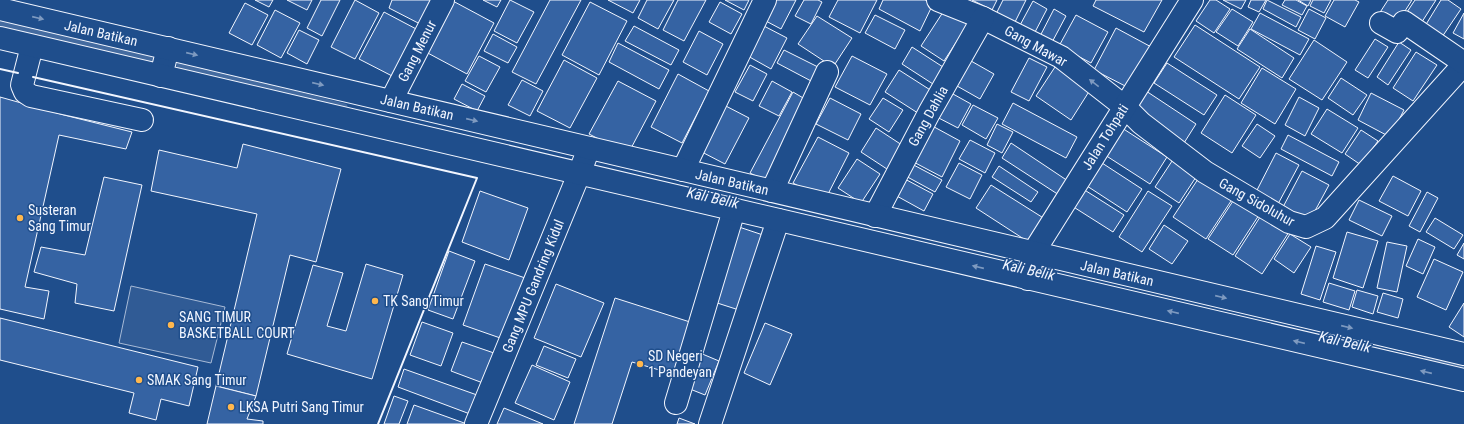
<svg xmlns="http://www.w3.org/2000/svg" width="1464" height="424" viewBox="0 0 1464 424" font-family="'Roboto Condensed',sans-serif">
	<style>
		.green { fill: #305b95; stroke: #a8bbd7 }
		.lines { fill: none; stroke-linecap: round; stroke-linejoin: round }
		.stream { stroke: #446ba0; stroke-width: 7 }
		.building { fill: #3563a3; stroke: #f2f6ff }
		.minor-casing { stroke: #f2f6ff; stroke-width: 24 }
		.major-casing { stroke: #f2f6ff; stroke-width: 24 }
		.minor { stroke: #1f4e8c; stroke-width: 22 }
		.major { stroke: #1f4e8c; stroke-width: 22 }
		.wall { stroke: #f2f6ff; stroke-width: 2 }
		.oneway { fill: #7e9ac0 }
		.poi-dot { fill: #ffb74d; stroke: #1f4e8c; stroke-width: 1.5 }
		.labels { text-anchor: middle; dominant-baseline: central; stroke-width: 3; stroke-linejoin: round; paint-order: stroke }
		.street-label { font-size: 14px; fill: #f2f6ff; stroke: #1f4e8c }
		.poi-label { font-size: 14px; fill: #f2f6ff; stroke: #1f4e8c; text-anchor: start }
		.water-label { font-size: 15px; font-style: italic; fill: #f2f6ff; stroke: #1f4e8c }
	</style>
	<rect width="100%" height="100%" fill="#1f4e8c"/>
	<polygon class="green" points="131,286 225,307 211,363 119,343"/>
	<g class="lines">
		<g class="stream">
			<polyline points="0,24 150,60"/>
			<polyline points="180,65 344,107"/>
			<polyline points="1427,360 1464,369"/>
		</g>
	</g>
	<g class="building">
		<polygon points="255,0 273,0 269,7"/>
		<polygon points="287,0 312,0 307,10"/>
		<polygon points="321,0 340,0 322,36 307,28"/>
		<polygon points="355,0 379,13 355,59 331,47"/>
		<polygon points="392,0 437,0 424,26 389,8"/>
		<polygon points="451,0 494,23 467,74 424,51"/>
		<polygon points="483,0 501,0 497,7"/>
		<polygon points="510,0 534,12 517,43 494,31"/>
		<polygon points="550,0 581,0 536,84 512,72"/>
		<polygon points="608,0 640,0 633,13"/>
		<polygon points="647,0 674,0 658,29 638,18"/>
		<polygon points="678,0 706,0 684,41 663,30"/>
		<polygon points="725,0 749,0 744,10"/>
		<polygon points="774,0 796,0 781,29 764,20"/>
		<polygon points="804,0 818,0 822,2 811,24 795,16"/>
		<polygon points="838,0 877,0 860,33 829,17"/>
		<polygon points="883,0 925,0 933,4 920,31 879,9"/>
		<polygon points="972,0 997,0 992,10"/>
		<polygon points="1003,0 1026,0 1014,24 996,14"/>
		<polygon points="1096,0 1162,0 1144,32 1093,6"/>
		<polygon points="1210,0 1216,0 1230,9 1214,33 1196,21"/>
		<polygon points="1223,0 1246,0 1241,9"/>
		<polygon points="1251,0 1266,0 1259,12 1248,7"/>
		<polygon points="1267,0 1301,17 1296,27 1263,9"/>
		<polygon points="1285,0 1296,0 1307,6 1302,15 1282,5"/>
		<polygon points="1298,0 1311,0 1308,6"/>
		<polygon points="1313,0 1331,0 1324,13 1310,6"/>
		<polygon points="1334,0 1355,0 1359,2 1345,27 1325,16"/>
		<polygon points="1388,0 1412,0 1394,28 1377,17"/>
		<polygon points="1415,0 1436,0 1418,28 1403,18"/>
		<polygon points="1441,0 1448,0 1461,9 1442,37 1425,26"/>
		<polygon points="1033,1 1047,9 1034,34 1019,27"/>
		<polygon points="590,2 627,21 599,75 562,55"/>
		<polygon points="720,2 742,14 731,34 709,22"/>
		<polygon points="245,3 268,15 252,45 229,33"/>
		<polygon points="945,9 968,24 944,61 921,46"/>
		<polygon points="1054,9 1066,16 1050,46 1038,40"/>
		<polygon points="1232,9 1253,22 1238,46 1216,32"/>
		<polygon points="1309,9 1326,18 1315,39 1298,30"/>
		<polygon points="275,10 300,23 281,58 257,45"/>
		<polygon points="384,12 420,31 396,78 359,59"/>
		<polygon points="1260,13 1309,39 1300,55 1251,29"/>
		<polygon points="1464,13 1464,39 1453,33"/>
		<polygon points="875,15 905,30 895,49 865,33"/>
		<polygon points="1076,15 1108,32 1091,63 1059,46"/>
		<polygon points="817,16 852,38 833,67 798,44"/>
		<polygon points="762,25 787,38 771,69 746,55"/>
		<polygon points="1195,25 1260,67 1239,99 1174,57"/>
		<polygon points="634,26 679,50 671,65 625,41"/>
		<polygon points="1116,28 1155,49 1133,90 1094,70"/>
		<polygon points="1250,29 1294,58 1282,78 1237,49"/>
		<polygon points="299,30 319,40 307,64 287,53"/>
		<polygon points="699,31 723,44 707,75 683,62"/>
		<polygon points="493,34 517,47 508,63 484,51"/>
		<polygon points="1375,39 1388,47 1368,78 1355,70"/>
		<polygon points="1314,40 1347,62 1322,100 1289,79"/>
		<polygon points="1399,42 1411,50 1388,85 1377,77"/>
		<polygon points="618,43 669,70 659,89 609,62"/>
		<polygon points="912,47 943,67 933,84 902,64"/>
		<polygon points="784,50 820,68 813,82 777,63"/>
		<polygon points="1416,52 1437,65 1413,101 1393,88"/>
		<polygon points="479,56 500,67 486,92 465,81"/>
		<polygon points="852,56 887,74 870,105 835,87"/>
		<polygon points="964,57 994,74 980,99 950,82"/>
		<polygon points="1029,58 1047,67 1029,101 1011,92"/>
		<polygon points="564,60 597,78 570,128 537,111"/>
		<polygon points="1167,63 1217,95 1204,115 1154,83"/>
		<polygon points="750,65 767,74 753,101 735,92"/>
		<polygon points="1055,67 1090,90 1071,120 1036,96"/>
		<polygon points="1262,68 1296,89 1275,124 1241,103"/>
		<polygon points="899,70 935,93 921,115 885,92"/>
		<polygon points="678,74 709,91 682,143 651,127"/>
		<polygon points="1341,78 1367,95 1353,115 1328,98"/>
		<polygon points="522,80 543,91 530,116 508,105"/>
		<polygon points="618,81 656,101 628,154 589,134"/>
		<polygon points="772,81 792,92 779,116 759,106"/>
		<polygon points="462,84 485,96 477,111 454,99"/>
		<polygon points="944,89 971,104 958,128 931,114"/>
		<polygon points="1143,89 1196,124 1184,143 1131,108"/>
		<polygon points="793,92 810,102 768,182 750,173"/>
		<polygon points="1371,93 1404,110 1390,137 1358,120"/>
		<polygon points="1225,95 1256,115 1232,153 1201,133"/>
		<polygon points="0,97 64,115 132,132 126,149 59,135 25,287 49,291 44,319 0,309"/>
		<polygon points="1299,97 1319,108 1305,136 1285,125"/>
		<polygon points="830,98 861,114 848,140 816,124"/>
		<polygon points="883,98 903,110 889,132 869,119"/>
		<polygon points="1013,103 1077,137 1066,158 1002,124"/>
		<polygon points="722,104 749,118 725,164 698,150"/>
		<polygon points="973,105 998,118 986,139 962,125"/>
		<polygon points="1327,109 1358,128 1342,153 1311,134"/>
		<polygon points="925,122 960,141 942,177 906,158"/>
		<polygon points="997,124 1013,132 1002,153 987,145"/>
		<polygon points="1257,124 1275,136 1260,158 1242,146"/>
		<polygon points="876,128 905,147 890,171 861,152"/>
		<polygon points="1122,128 1167,157 1150,184 1105,155"/>
		<polygon points="1361,130 1378,141 1361,165 1345,154"/>
		<polygon points="1288,135 1339,162 1332,176 1281,149"/>
		<polygon points="818,137 849,153 825,200 793,183"/>
		<polygon points="970,140 995,153 985,173 959,159"/>
		<polygon points="1011,143 1068,181 1059,195 1002,158"/>
		<polygon points="243,144 341,169 316,262 290,255 256,396 216,386 257,214 151,191 159,150 237,168"/>
		<polygon points="1276,153 1299,165 1278,204 1256,192"/>
		<polygon points="1174,158 1198,174 1179,203 1155,187"/>
		<polygon points="857,159 880,174 861,203 838,188"/>
		<polygon points="908,162 942,180 935,192 902,174"/>
		<polygon points="959,163 982,175 970,199 946,187"/>
		<polygon points="1102,163 1142,189 1127,212 1087,186"/>
		<polygon points="999,166 1038,192 1031,202 992,177"/>
		<polygon points="1302,171 1329,185 1310,220 1283,207"/>
		<polygon points="1200,176 1233,198 1206,239 1173,217"/>
		<polygon points="1393,176 1421,191 1408,216 1379,201"/>
		<polygon points="104,177 142,185 114,311 75,303 77,284 34,272 41,247 85,255"/>
		<polygon points="903,178 933,194 924,211 895,195"/>
		<polygon points="991,185 1045,219 1030,243 976,208"/>
		<polygon points="1083,189 1124,215 1113,232 1072,206"/>
		<polygon points="480,191 528,208 509,260 462,242"/>
		<polygon points="1148,191 1172,206 1142,252 1119,237"/>
		<polygon points="1427,192 1438,198 1420,232 1409,226"/>
		<polygon points="1235,198 1259,215 1233,255 1208,239"/>
		<polygon points="1359,200 1392,216 1382,236 1349,220"/>
		<polygon points="1262,214 1289,232 1262,274 1235,256"/>
		<polygon points="1435,218 1463,235 1454,249 1426,232"/>
		<polygon points="1164,225 1188,241 1172,264 1149,249"/>
		<polygon points="736,226 763,235 739,310 711,301"/>
		<polygon points="1347,232 1378,241 1363,288 1333,278"/>
		<polygon points="1290,234 1311,247 1294,273 1274,259"/>
		<polygon points="1418,239 1435,247 1423,274 1406,266"/>
		<polygon points="1387,242 1407,246 1397,292 1377,288"/>
		<polygon points="1464,243 1464,259 1457,255"/>
		<polygon points="1316,246 1336,252 1320,300 1301,294"/>
		<polygon points="449,251 475,261 453,319 428,310"/>
		<polygon points="1434,259 1463,272 1446,310 1417,297"/>
		<polygon points="366,264 403,275 372,379 287,354 313,265 343,273 327,326 346,331"/>
		<polygon points="485,264 528,279 506,340 463,325"/>
		<polygon points="1329,283 1355,291 1349,310 1323,302"/>
		<polygon points="556,284 604,303 581,357 534,338"/>
		<polygon points="1357,290 1378,296 1373,314 1352,307"/>
		<polygon points="1383,293 1403,299 1398,318 1377,312"/>
		<polygon points="615,298 690,322 673,374 632,362 612,424 574,424"/>
		<polygon points="1464,303 1464,337 1449,327"/>
		<polygon points="0,318 198,367 189,406 161,399 156,420 129,413 134,393 0,360"/>
		<polygon points="422,322 453,333 441,366 410,355"/>
		<polygon points="765,323 792,334 770,385 744,373"/>
		<polygon points="462,342 494,353 483,383 451,371"/>
		<polygon points="544,346 576,359 568,378 536,365"/>
		<polygon points="700,353 719,361 705,395 685,387"/>
		<polygon points="532,365 570,382 554,420 515,403"/>
		<polygon points="404,369 477,395 470,414 398,387"/>
		<polygon points="216,386 256,396 247,419 263,421 263,424 207,424"/>
		<polygon points="394,396 408,401 399,424 384,424"/>
		<polygon points="414,405 467,424 407,424"/>
		<polygon points="504,408 543,424 497,424"/>
		<polygon points="679,418 695,424 677,424"/>
	</g>
	<g class="lines">
		<defs>
			<g id="minor">
				<polyline points="938,0 983,18 1061,57 1125,107 1141,123 1205,172 1289,222 1306,227 1325,218 1464,64"/>
				<polyline points="1381,23 1397,32 1404,22 1464,63"/>
				<polyline points="32,46 22,85 25,92 31,96 142,120"/>
				<polyline points="161,76 168,48"/>
				<polyline points="391,101 443,0"/>
				<polyline points="683,170 765,0"/>
				<polyline points="772,191 827,72"/>
				<polyline points="875,216 929,113 983,18"/>
				<polyline points="1028,279 1033,253 1192,0"/>
				<polyline points="676,403 734,210"/>
				<polyline points="476,424 579,174 589,148"/>
				<polyline points="710,424 778,220"/>
			</g>
			<g id="major">
				<polyline points="0,9 1464,354"/>
				<polyline points="0,38 1464,380"/>
			</g>
		</defs>
		<use href="#minor" class="minor-casing"/>
		<use href="#major" class="major-casing"/>
		<use href="#minor" class="minor"/>
		<use href="#major" class="major"/>
		<g class="wall">
			<polyline points="0,69 18,73"/>
			<polyline points="33,77 477,178 378,424"/>
		</g>
	</g>
	<defs><path id="oneway-solid" d="M-6-.8H1V-3.2L6.5 0L1 3.2V.8H-6Z"/></defs>
	<g class="oneway">
		<use href="#oneway-solid" transform="translate(38 18) rotate(13)"/>
		<use href="#oneway-solid" transform="translate(192 54) rotate(13)"/>
		<use href="#oneway-solid" transform="translate(1094 83) rotate(-142)"/>
		<use href="#oneway-solid" transform="translate(318 84) rotate(13)"/>
		<use href="#oneway-solid" transform="translate(472 120) rotate(13)"/>
		<use href="#oneway-solid" transform="translate(978 267) rotate(-167)"/>
		<use href="#oneway-solid" transform="translate(1221 297) rotate(13)"/>
		<use href="#oneway-solid" transform="translate(1173 312) rotate(-167)"/>
		<use href="#oneway-solid" transform="translate(1347 327) rotate(13)"/>
		<use href="#oneway-solid" transform="translate(1299 342) rotate(-167)"/>
		<use href="#oneway-solid" transform="translate(1426 372) rotate(-167)"/>
	</g>
	<g class="poi-dot">
		<circle cx="20" cy="218" r="4"/>
		<circle cx="375" cy="301" r="4"/>
		<circle cx="171" cy="325" r="4"/>
		<circle cx="640" cy="364" r="4"/>
		<circle cx="139" cy="380" r="4"/>
		<circle cx="231" cy="407" r="4"/>
	</g>
	<g class="labels">
		<g class="street-label">
			<text transform="translate(101 33) rotate(13)">Jalan Batikan</text>
			<text transform="translate(1036 46) rotate(29)">Gang Mawar</text>
			<text transform="translate(417 51) rotate(-63)">Gang Menur</text>
			<text transform="translate(417 107) rotate(13)">Jalan Batikan</text>
			<text transform="translate(928 116) rotate(-61)">Gang Dahlia</text>
			<text transform="translate(1105 137) rotate(-58)">Jalan Tohpati</text>
			<text transform="translate(732 182) rotate(13)">Jalan Batikan</text>
			<text transform="translate(1257 202) rotate(29)">Gang Sidoluhur</text>
			<text transform="translate(1117 273) rotate(13)">Jalan Batikan</text>
			<text transform="translate(533 286) rotate(-68)">Gang MPU Gandring Kidul</text>
		</g>
		<g class="poi-label">
			<text x="28" y="210">Susteran<tspan x="28" dy="16">Sang Timur</tspan></text>
			<text x="383" y="301">TK Sang Timur</text>
			<text x="179" y="317">SANG TIMUR<tspan x="179" dy="16">BASKETBALL COURT</tspan></text>
			<text x="648" y="356">SD Negeri<tspan x="648" dy="16">1 Pandeyan</tspan></text>
			<text x="147" y="380">SMAK Sang Timur</text>
			<text x="239" y="407">LKSA Putri Sang Timur</text>
		</g>
		<g class="water-label">
			<text transform="translate(713 198) rotate(13)">Kali Belik</text>
			<text transform="translate(1029 270) rotate(13)">Kali Belik</text>
			<text transform="translate(1345 342) rotate(13)">Kali Belik</text>
		</g>
	</g>
</svg>
